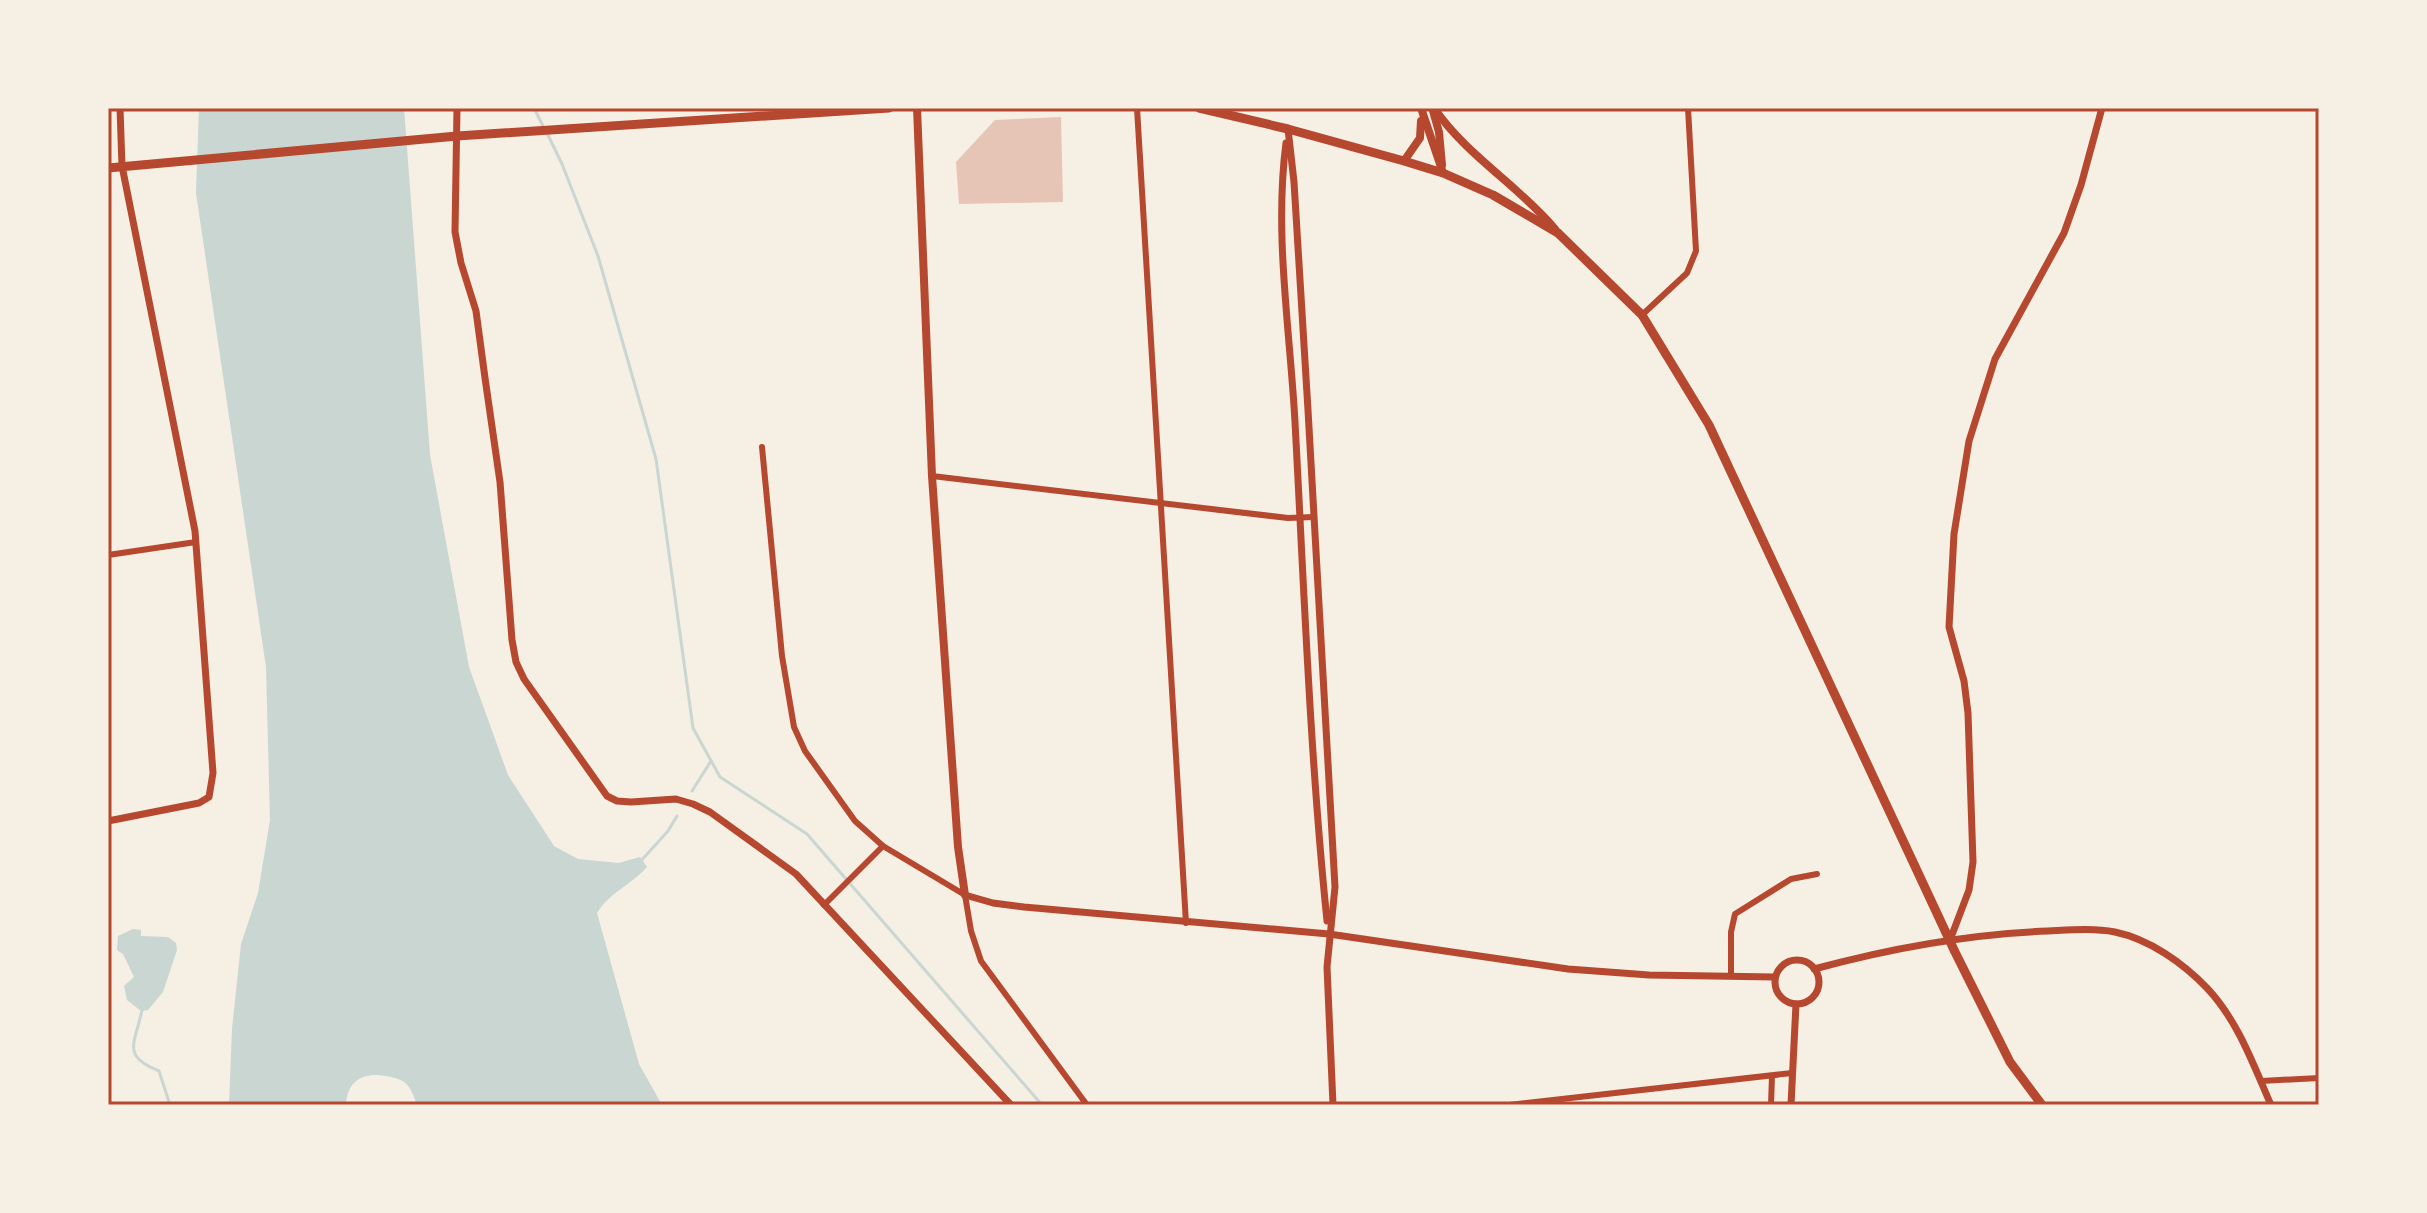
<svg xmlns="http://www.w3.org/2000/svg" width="2427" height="1213" viewBox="0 0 2427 1213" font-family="Poppins,sans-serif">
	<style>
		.water { fill: #c9d6d2 }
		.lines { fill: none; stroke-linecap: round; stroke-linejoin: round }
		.stream { stroke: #c9d6d2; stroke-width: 3 }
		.building { fill: #e6c5b7 }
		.minor { stroke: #b5482f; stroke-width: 6 }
		.tertiary { stroke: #b5482f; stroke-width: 7 }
		.secondary { stroke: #b5482f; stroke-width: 8 }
		.primary { stroke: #b5482f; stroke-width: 9 }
		.neatline { fill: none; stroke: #b5482f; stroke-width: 3 }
	</style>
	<rect width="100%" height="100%" fill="#f6efe4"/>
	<g class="water">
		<path d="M199 108H404L430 455 469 667 508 775 554 846 578 859 619 863 640 857 647 867C631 885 609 893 597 913L639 1064 662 1105H417C414 1097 411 1087 404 1082 400 1079 392 1077 386 1076 363 1072 347 1081 346 1105H229L232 1029 241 944 258 893 270 820 266 667 196 193Z"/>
		<polygon points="133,929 141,930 141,936 168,937 176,943 177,950 163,992 148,1010 141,1011 127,1000 124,986 134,977 123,954 117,950 118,936"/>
	</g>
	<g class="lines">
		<g class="stream">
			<polyline points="534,108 543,126"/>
			<polyline points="547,133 562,164 598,256 656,459 693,728 720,777 807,834 1042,1105"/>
			<polyline points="692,791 711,761"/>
			<polyline points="639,863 668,831 677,816"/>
			<path d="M142 1010C135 1044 121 1056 159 1071L170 1105"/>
		</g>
	</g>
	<polygon class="building" points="1061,117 1063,202 959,204 956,162 995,120"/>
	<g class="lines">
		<g class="minor">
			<polyline points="1137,108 1186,923"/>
			<polyline points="1642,315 1687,273 1696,251 1688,108"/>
			<polyline points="762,447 782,656 794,727 805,751 855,821 883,846 965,895 971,931 981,961 1087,1105"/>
			<polyline points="932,476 1288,518 1313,517"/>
			<polyline points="108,555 196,542"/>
			<polyline points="824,905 883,846"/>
			<polyline points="1731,976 1731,932 1735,914 1791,879 1817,874"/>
			<polyline points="2261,1081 2319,1078"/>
			<polyline points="1509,1105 1792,1073"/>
			<polyline points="1771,1105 1772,1076"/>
		</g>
		<g class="tertiary">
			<polyline points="457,108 455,232 461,263 476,311 485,378 500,482 512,640 516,662 524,679 607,796 617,801 631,802 676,799 693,804 710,812 796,874 1011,1105"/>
			<polyline points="1288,129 1294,182 1308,410 1335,887 1327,967 1333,1105"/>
			<path d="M1286 143C1274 234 1290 330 1295 422 1304 588 1310 755 1327 921"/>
			<polyline points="108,821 199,803 209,797 213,773 195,531 122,166 120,108"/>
			<polyline points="965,895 993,903 1024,907 1329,934 1568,969 1649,975 1775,977"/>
			<polyline points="1950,940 1969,890 1973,862 1968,713 1964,681 1949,627 1954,534 1969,441 1995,359 2064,233 2081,185 2102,108"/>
			<circle cx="1797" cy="982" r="22"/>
			<path d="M1814 969C1891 948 1969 934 2048 931 2070 930 2093 928 2115 932 2149 939 2183 963 2207 988 2238 1021 2253 1064 2271 1105"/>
			<polyline points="1791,1105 1796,1004"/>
		</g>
		<g class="secondary">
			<polyline points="917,108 932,476 958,847 965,895"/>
			<polyline points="1421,108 1443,173"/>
			<path d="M1434 108C1467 156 1518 185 1555 229"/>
			<polyline points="1433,111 1439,132 1442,165"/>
			<polyline points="1404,161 1420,138 1421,121"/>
		</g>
		<g class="primary">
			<polyline points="1199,108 1288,129 1404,161 1443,173 1493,195 1558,233 1642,315 1709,425 1955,952 2010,1062 2042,1105"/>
			<polyline points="108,168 457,136 889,108"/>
		</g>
	</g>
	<rect width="2427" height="1213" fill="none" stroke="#f6efe4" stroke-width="220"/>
	<rect x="110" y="110" width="2207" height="993" class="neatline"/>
</svg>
